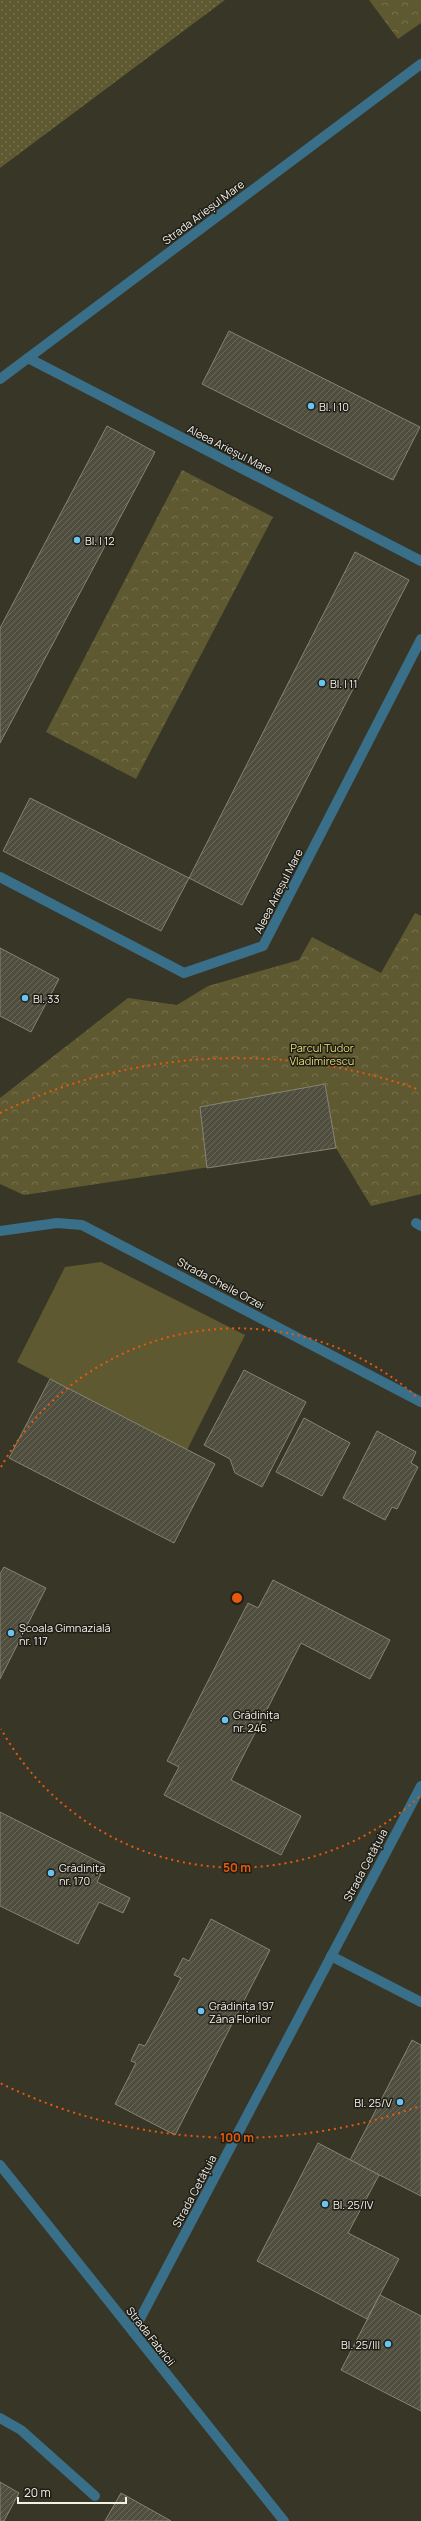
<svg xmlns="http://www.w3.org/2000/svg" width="421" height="2521" viewBox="0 0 421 2521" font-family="Manrope,sans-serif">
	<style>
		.grass { fill: url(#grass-dots) }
		.forest { fill: url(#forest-crowns) }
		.pitch { fill: #5f5931 }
		.building { fill: url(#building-hatch); stroke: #868373 }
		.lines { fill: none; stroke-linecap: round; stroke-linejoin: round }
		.lane { stroke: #3a6f89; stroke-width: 10 }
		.street { stroke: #3a6f89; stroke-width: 10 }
		.ring { fill: none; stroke: #e8590c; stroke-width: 2; stroke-dasharray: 2 4 }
		.poi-dot { fill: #68c4f0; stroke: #1e1d16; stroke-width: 1.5 }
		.labels { text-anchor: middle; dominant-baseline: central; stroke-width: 3; stroke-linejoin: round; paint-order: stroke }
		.street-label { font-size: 11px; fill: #f2f1e8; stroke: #1e1d16 }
		.poi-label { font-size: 11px; fill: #f2f1e8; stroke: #1e1d16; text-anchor: start }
		.park-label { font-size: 11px; fill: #e9da75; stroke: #1e1d16 }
		.centre { fill: #e8590c; stroke: #1e1d16; stroke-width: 2 }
		.ring-label { font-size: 12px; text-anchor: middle; font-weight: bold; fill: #e8590c; stroke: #1e1d16; stroke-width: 3; stroke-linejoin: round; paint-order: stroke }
	</style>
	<defs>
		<pattern id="grass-dots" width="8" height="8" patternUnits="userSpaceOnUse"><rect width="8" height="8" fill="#5f5931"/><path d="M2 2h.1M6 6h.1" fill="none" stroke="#76714f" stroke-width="1.8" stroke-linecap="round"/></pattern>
		<pattern id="forest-crowns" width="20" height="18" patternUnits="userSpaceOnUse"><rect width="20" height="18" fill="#5f5931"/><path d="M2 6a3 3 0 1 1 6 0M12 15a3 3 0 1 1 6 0" fill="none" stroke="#76714f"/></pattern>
		<pattern id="building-hatch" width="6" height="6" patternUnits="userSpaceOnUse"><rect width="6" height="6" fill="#504e3e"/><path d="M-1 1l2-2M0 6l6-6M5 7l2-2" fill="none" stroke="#6a685a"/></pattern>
	</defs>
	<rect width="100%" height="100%" fill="#383627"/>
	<polygon class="grass" points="0,0 225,0 0,168"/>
	<g class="forest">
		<polygon points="369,0 421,0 421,23 398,39"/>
		<polygon points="182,470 273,517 136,779 46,732"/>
		<polygon points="415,913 421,916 421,1194 371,1206 336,1148 24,1195 0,1184 0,1098 128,998 177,1005 208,986 299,960 312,937 381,973"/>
	</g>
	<polygon class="pitch" points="101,1262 245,1335 187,1450 17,1362 65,1267"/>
	<g class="building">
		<polygon points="229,331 420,427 393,480 202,384"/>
		<polygon points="107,426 155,452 0,743 0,628"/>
		<polygon points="355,552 409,580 242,905 189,878"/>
		<polygon points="30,798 189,878 161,931 3,851"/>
		<polygon points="0,948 59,979 31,1032 0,1016"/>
		<polygon points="325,1084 336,1148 207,1168 200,1107"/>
		<polygon points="244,1370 306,1402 262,1487 235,1473 230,1459 204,1445"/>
		<polygon points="50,1379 215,1464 174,1543 9,1458"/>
		<polygon points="304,1418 350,1443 322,1496 276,1472"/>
		<polygon points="377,1431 416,1452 411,1463 418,1467 397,1509 392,1507 385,1520 343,1498"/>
		<polygon points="4,1567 46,1588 0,1679 0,1574"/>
		<polygon points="273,1580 390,1640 370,1679 301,1643 231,1780 301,1816 281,1855 164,1795 179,1767 167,1761 248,1603 258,1608"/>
		<polygon points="0,1812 105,1865 97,1882 130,1898 123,1913 99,1902 78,1944 0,1906"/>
		<polygon points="211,1919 270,1950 175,2135 115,2104 136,2063 131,2061 139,2044 145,2046 181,1978 174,1975 183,1958 189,1961"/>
		<polygon points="412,2040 421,2045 421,2196 350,2160"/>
		<polygon points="318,2143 379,2175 348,2233 399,2259 367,2319 257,2261"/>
		<polygon points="380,2295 421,2316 421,2411 341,2370"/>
		<polygon points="0,2482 19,2493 4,2521 0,2521"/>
		<polygon points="121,2493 171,2521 105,2521"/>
	</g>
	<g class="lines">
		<g class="lane">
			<polyline points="416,1223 421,1226"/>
			<polyline points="0,2418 21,2430 95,2496"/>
		</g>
		<g class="street">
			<polyline points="28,358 421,561"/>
			<polyline points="0,379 421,64"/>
			<polyline points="0,877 184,973 263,946 421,639"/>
			<polyline points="0,1231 57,1223 82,1225 421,1402"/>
			<polyline points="331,1956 421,2002"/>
			<polyline points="0,2165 284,2521"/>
			<polyline points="133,2332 421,1786"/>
		</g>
	</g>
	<g class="ring">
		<path d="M419 1797A270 270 0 0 1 1 1729M1 1467A270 270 0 0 1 419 1399"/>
		<path d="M417 2107A540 540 0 0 1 0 2083M0 1113A540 540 0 0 1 417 1089"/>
	</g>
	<g class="poi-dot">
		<circle cx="311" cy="406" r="4"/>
		<circle cx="77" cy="540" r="4"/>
		<circle cx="322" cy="683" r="4"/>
		<circle cx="25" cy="998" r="4"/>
		<circle cx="11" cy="1633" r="4"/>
		<circle cx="225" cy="1720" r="4"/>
		<circle cx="51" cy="1873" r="4"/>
		<circle cx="201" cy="2011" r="4"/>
		<circle cx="400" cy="2102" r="4"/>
		<circle cx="325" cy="2204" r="4"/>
		<circle cx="388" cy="2344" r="4"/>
	</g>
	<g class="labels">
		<g class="street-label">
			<text transform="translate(203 212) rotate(-37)">Strada Arieșul Mare</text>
			<text transform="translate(230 449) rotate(27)">Aleea Arieșul Mare</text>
			<text transform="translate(278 891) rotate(-63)">Aleea Arieșul Mare</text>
			<text transform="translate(221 1283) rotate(28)">Strada Cheile Orzei</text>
			<text transform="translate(365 1865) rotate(-62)">Strada Cetățuia</text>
			<text transform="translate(194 2191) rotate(-62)">Strada Cetățuia</text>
			<text transform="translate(151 2336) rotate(52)">Strada Fabricii</text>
		</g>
		<g class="poi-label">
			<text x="319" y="406">Bl. I 10</text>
			<text x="85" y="540">Bl. I 12</text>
			<text x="330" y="683">Bl. I 11</text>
			<text x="33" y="998">Bl. 33</text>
			<text x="19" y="1627">Școala Gimnazială<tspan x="19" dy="13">nr. 117</tspan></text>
			<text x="233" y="1714">Grădinița<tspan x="233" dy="13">nr. 246</tspan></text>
			<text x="59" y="1867">Grădinița<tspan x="59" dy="13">nr. 170</tspan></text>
			<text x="209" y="2005">Grădinița 197<tspan x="209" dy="13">Zâna Florilor</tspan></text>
			<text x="392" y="2102" text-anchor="end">Bl. 25/V</text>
			<text x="333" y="2204">Bl. 25/IV</text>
			<text x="380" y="2344" text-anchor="end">Bl. 25/III</text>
		</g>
		<g class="park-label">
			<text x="322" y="1047">Parcul Tudor<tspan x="322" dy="13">Vladimirescu</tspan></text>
		</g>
	</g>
	<circle cx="237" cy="1598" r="6" class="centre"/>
	<g class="ring-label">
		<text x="237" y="1872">50 m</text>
		<text x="237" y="2142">100 m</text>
	</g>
	<path d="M18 2497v6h108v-6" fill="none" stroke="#f2f1e8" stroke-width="2"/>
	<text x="24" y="2497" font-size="12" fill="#f2f1e8" stroke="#1e1d16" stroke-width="3" paint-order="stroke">20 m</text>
</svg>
